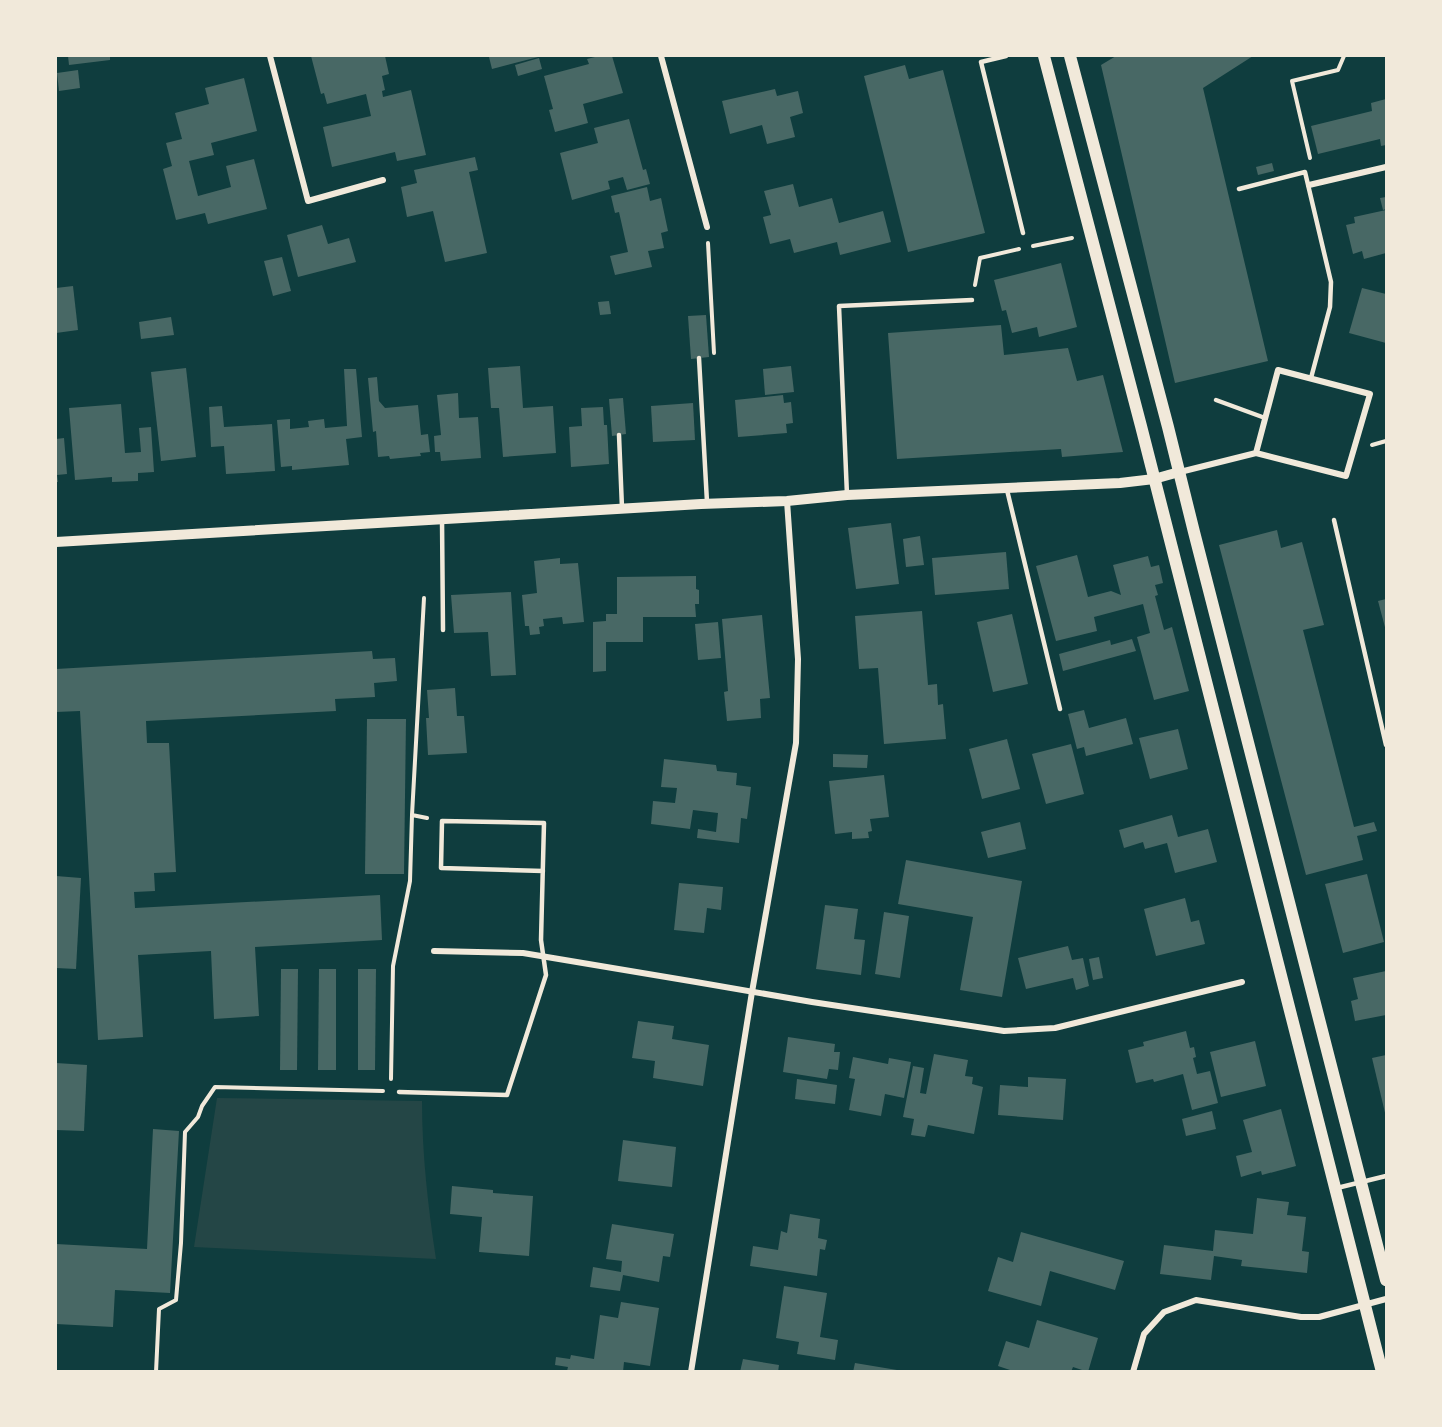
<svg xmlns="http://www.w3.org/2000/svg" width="1442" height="1427" viewBox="0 0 1442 1427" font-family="'IBM Plex Sans',sans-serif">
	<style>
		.green { fill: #244646 }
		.building { fill: #486865 }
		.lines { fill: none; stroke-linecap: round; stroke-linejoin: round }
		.path { stroke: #f1e9da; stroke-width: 4 }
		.service { stroke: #f1e9da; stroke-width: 4.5 }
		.minor { stroke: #f1e9da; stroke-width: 6 }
		.tertiary { stroke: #f1e9da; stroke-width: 10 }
		.secondary { stroke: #f1e9da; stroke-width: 12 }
	</style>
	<rect width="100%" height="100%" fill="#0f3d3e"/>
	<path class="green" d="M217 1098 422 1101C422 1154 428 1206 436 1259L194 1247Z"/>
	<g class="building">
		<polygon points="68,56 110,56 110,60 69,65"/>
		<polygon points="311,56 385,56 389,74 382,76 385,90 382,91 383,97 411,90 426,155 397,161 395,152 332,167 323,127 371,116 366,94 327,104 324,93 321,94"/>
		<polygon points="494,56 542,56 492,69 489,57"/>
		<polygon points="599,56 612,56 623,93 583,104 588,123 555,132 549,110 553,109 544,76 589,64 587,59"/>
		<polygon points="1116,56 1253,56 1203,88 1268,361 1175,383 1101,65"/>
		<polygon points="539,58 542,69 518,76 515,65"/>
		<polygon points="905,65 909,79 943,70 985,233 908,252 864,76"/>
		<polygon points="78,70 80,88 59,91 57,73"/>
		<polygon points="244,78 257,131 211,143 214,155 189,161 198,196 231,187 226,166 254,159 267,209 208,224 205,213 176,220 163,169 172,166 166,143 182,139 175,113 209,104 205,88"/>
		<polygon points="775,89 777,96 798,91 803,113 790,117 795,137 767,144 762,125 730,134 722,101"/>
		<polygon points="1386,99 1386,145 1381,146 1380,139 1318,154 1311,126 1372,111 1371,103"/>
		<polygon points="629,119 643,170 646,169 650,184 627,190 623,177 608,181 610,189 572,200 560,153 598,143 594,128"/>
		<polygon points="475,157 478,170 469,172 487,253 445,262 433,211 407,217 401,187 417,183 414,170"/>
		<polygon points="1272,163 1274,171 1258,175 1256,167"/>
		<polygon points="793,184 799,207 832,198 839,223 883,211 891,242 840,255 837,242 794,253 790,239 770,244 763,217 771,215 764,191"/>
		<polygon points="647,187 650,201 661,198 668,231 661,233 664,248 648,251 652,267 615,275 610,256 628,252 619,212 615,213 611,196"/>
		<polygon points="1386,197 1386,209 1383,210 1380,198"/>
		<polygon points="1386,210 1386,253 1364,259 1362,251 1353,254 1346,225 1355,223 1354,217"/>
		<polygon points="322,225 328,244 349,238 356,262 298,277 287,235"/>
		<polygon points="282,257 291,291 273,296 264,261"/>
		<polygon points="1061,263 1077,327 1039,337 1037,327 1012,333 1006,310 1002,311 994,280"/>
		<polygon points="73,286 78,330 56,333 56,288"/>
		<polygon points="1362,288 1386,294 1386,343 1349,333"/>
		<polygon points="609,301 611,314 600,315 598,302"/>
		<polygon points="706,315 709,357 691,359 688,316"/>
		<polygon points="171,317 174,335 141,339 139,322"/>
		<polygon points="1001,325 1004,355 1068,348 1077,381 1103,375 1123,452 1062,457 1061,449 897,459 888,333"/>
		<polygon points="520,366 523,408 553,406 556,453 503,457 499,408 491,408 488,368"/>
		<polygon points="791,366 794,392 765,395 763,369"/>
		<polygon points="186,368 196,457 161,461 151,372"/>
		<polygon points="344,369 356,369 362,437 346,439 349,465 292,470 292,466 281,467 277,420 290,419 290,429 309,427 308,421 324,419 325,428 347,426"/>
		<polygon points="377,377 379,401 385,408 418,405 421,435 428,434 430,452 420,453 421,456 390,459 389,456 378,457 376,431 373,432 368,378"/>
		<polygon points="458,393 459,418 478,417 481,458 441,461 440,452 435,452 434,436 441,435 437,395"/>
		<polygon points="783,395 784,403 791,402 793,423 786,424 787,433 738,437 735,400"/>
		<polygon points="623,398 626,434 612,436 609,399"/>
		<polygon points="693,403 695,440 653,442 651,406"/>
		<polygon points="121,404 125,453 141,452 139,428 151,427 154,472 138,473 138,481 112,482 112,477 75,480 69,408"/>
		<polygon points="222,406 224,427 272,424 275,471 226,474 224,446 211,447 209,407"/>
		<polygon points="603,407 604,425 607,425 609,464 571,467 569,427 582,426 581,408"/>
		<polygon points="64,438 67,474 57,475 58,482 56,482 56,439"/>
		<polygon points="891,523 899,584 856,589 848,528"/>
		<polygon points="1277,530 1281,548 1302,542 1324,625 1303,630 1354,827 1374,822 1377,831 1357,836 1363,860 1306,875 1219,545"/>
		<polygon points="920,536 924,565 906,567 903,539"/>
		<polygon points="1006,552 1009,589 935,595 932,558"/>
		<polygon points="1077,555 1088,597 1111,591 1121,595 1113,565 1148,556 1151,567 1159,565 1163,583 1155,585 1158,595 1155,596 1164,630 1172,627 1189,691 1154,700 1137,637 1150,633 1143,604 1094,617 1097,631 1056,641 1036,566"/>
		<polygon points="560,558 560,564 578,563 584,622 563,624 562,617 543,619 544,626 539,627 540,634 530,635 529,626 525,626 522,595 537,593 534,561"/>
		<polygon points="696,576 696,589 699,590 699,604 695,604 696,617 643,617 643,642 606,642 606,671 593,672 593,622 606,621 606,614 617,614 617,577"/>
		<polygon points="511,592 516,675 491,676 488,632 454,633 451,595"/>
		<polygon points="1386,599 1386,631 1378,601"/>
		<polygon points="922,611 928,685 937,684 938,705 943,704 946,739 884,744 878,668 859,669 855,616"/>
		<polygon points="1012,614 1028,684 993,692 977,622"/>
		<polygon points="762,615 770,698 760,699 761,718 727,721 724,692 728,691 722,619"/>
		<polygon points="718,622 721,658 698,660 695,624"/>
		<polygon points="1132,639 1136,651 1063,671 1059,654 1110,640 1111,645"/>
		<polygon points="372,651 373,659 395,658 397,681 374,683 375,697 335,699 336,711 146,721 147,743 169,743 176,872 154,873 155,891 134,892 135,908 380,895 382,940 255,947 259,1016 214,1019 211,951 138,955 143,1037 98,1040 80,711 56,712 56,669"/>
		<polygon points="455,688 457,716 464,716 467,753 428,755 426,718 429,718 427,690"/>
		<polygon points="1084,710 1089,728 1126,718 1133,744 1086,756 1084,747 1077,749 1068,714"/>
		<polygon points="367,719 406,719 404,874 365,874"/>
		<polygon points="1178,729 1188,769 1150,779 1139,738"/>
		<polygon points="1007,739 1020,789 982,799 969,749"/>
		<polygon points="1071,744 1084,794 1046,804 1032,754"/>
		<polygon points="833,754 868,755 867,768 833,767"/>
		<polygon points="664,759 716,765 717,771 737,773 736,785 751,787 747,819 741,818 739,843 697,838 698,829 716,832 718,813 693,810 690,829 651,824 653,801 675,803 677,788 661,787"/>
		<polygon points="884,775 889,817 870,819 872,831 868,832 869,838 852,839 852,832 835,834 829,781"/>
		<polygon points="1172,815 1178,837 1208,829 1217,862 1175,873 1167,843 1145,849 1143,842 1124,848 1119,830"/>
		<polygon points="1020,822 1026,849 988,858 981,832"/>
		<polygon points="906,860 1022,881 1002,997 960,990 973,917 898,904"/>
		<polygon points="1367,874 1384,942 1343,953 1325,884"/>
		<polygon points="56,876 81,878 76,969 56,968"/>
		<polygon points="679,883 723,887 721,910 707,908 704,933 674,930"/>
		<polygon points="1185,898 1191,922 1199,920 1205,944 1156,956 1144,909"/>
		<polygon points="825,905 858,909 854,939 865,940 861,975 816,969"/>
		<polygon points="884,912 909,916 900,978 875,974"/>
		<polygon points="1068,946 1072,960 1083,958 1089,986 1076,990 1073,978 1026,989 1018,958"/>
		<polygon points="1099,957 1103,978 1093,980 1089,959"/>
		<polygon points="281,969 298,969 297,1070 280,1070"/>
		<polygon points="319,969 336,969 336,1070 318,1070"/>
		<polygon points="358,969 376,969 375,1070 358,1070"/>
		<polygon points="1386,971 1386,1015 1355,1021 1351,1001 1358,999 1353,978"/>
		<polygon points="638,1021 674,1026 672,1039 709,1045 703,1086 653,1078 655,1061 632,1058"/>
		<polygon points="1186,1031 1190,1048 1194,1047 1196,1057 1193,1058 1197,1074 1210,1071 1218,1103 1192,1110 1183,1074 1154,1082 1153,1079 1136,1083 1128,1050 1144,1046 1143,1042"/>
		<polygon points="788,1037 835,1044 834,1052 840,1052 838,1070 829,1069 827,1079 783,1072"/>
		<polygon points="1255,1041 1266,1086 1221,1097 1210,1052"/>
		<polygon points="934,1054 968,1060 965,1076 973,1077 972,1084 983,1087 974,1134 928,1125 925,1137 911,1135 914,1119 903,1117 913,1066 924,1068 920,1093 926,1094"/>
		<polygon points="1386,1055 1386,1117 1372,1058"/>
		<polygon points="853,1057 888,1064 889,1058 911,1062 904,1098 885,1094 881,1116 849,1110 855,1079 849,1078"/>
		<polygon points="56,1063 87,1065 84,1131 56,1130"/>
		<polygon points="1028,1077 1066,1079 1063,1120 998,1115 1000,1085 1028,1087"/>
		<polygon points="797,1079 837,1085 835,1104 795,1099"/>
		<polygon points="1281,1109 1296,1166 1262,1175 1261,1171 1241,1177 1236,1156 1252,1152 1243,1120"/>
		<polygon points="1212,1111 1216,1129 1186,1136 1182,1119"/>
		<polygon points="153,1129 179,1131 170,1293 115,1290 113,1327 56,1324 56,1244 147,1249"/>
		<polygon points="623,1140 676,1147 672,1187 618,1181"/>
		<polygon points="452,1186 493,1190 493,1193 533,1196 529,1256 479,1252 482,1217 450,1214"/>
		<polygon points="1257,1198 1289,1202 1287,1215 1306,1217 1302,1251 1309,1252 1307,1273 1241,1266 1242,1260 1214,1256 1211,1280 1160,1274 1164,1245 1213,1251 1215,1230 1253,1234"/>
		<polygon points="790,1214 820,1219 818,1238 827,1240 825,1250 820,1249 817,1276 750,1266 753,1246 778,1250 781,1231 787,1233"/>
		<polygon points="612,1224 674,1234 670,1257 663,1256 659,1282 623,1275 620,1291 590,1287 593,1267 621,1272 622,1261 606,1259"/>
		<polygon points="1021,1232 1124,1261 1115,1290 1050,1271 1041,1306 988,1291 998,1257 1013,1262"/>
		<polygon points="784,1286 827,1293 820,1337 838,1340 835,1360 797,1354 799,1342 776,1338"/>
		<polygon points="621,1302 659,1308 650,1366 624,1362 623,1372 570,1372 567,1371 568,1367 555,1365 556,1357 570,1359 571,1355 594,1359 600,1315 618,1318"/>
		<polygon points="1037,1320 1098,1338 1088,1372 1073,1367 1071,1372 1016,1372 998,1366 1006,1341 1029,1348"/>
		<polygon points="743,1359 779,1365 778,1372 740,1372"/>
		<polygon points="855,1363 897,1370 896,1372 853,1372"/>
	</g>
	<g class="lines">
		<g class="path">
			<polyline points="1310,158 1292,81 1338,70 1344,56"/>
			<polyline points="708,243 714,353"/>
			<polyline points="1033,246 1072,238"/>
			<polyline points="975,285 980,258 1019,249"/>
			<polyline points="1372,445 1386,441"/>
			<polyline points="424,598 412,815 427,818"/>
			<polyline points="391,1079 393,966 410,881 412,815"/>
			<polyline points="156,1372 159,1309 176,1300 181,1243 185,1132 198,1117 202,1106 215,1087 383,1091"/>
		</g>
		<g class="service">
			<polyline points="1006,56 981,62 1023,233"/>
			<polyline points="1239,189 1305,172 1331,282 1330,307 1311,378"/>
			<polyline points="699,358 707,502"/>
			<polyline points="1216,400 1265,418"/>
			<polyline points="619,435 622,508"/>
			<polyline points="1007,490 1060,709"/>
			<polyline points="847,495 839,306 972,300"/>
			<polyline points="442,519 443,630"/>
			<polyline points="1334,520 1386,745"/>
			<polyline points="399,1092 507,1095 546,975 541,940 544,823 442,821 441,868 543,871"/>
			<polyline points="1337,1188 1386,1176"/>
		</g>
		<g class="minor">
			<polyline points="270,56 308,201 383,180"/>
			<polyline points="661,56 707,227"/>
			<polyline points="1309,185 1386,167"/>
			<polyline points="1180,472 1256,453 1346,476 1370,394 1278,370 1256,453"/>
			<polyline points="434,951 523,953 696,982 812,1002 1004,1031 1055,1028 1242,982"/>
			<polyline points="691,1372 752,992 796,743 798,659 787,501"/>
			<polyline points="1133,1372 1144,1334 1164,1312 1196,1300 1301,1317 1319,1317 1386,1299"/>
		</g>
		<polyline class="tertiary" points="56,542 701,504 787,501 847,495 1120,483 1154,479 1179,472"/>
		<g class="secondary">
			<polyline points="1044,56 1141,426 1382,1372"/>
			<polyline points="1070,56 1168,427 1194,532 1386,1280"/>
		</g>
	</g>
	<rect width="1442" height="1427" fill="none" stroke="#f1e9da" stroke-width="114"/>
</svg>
